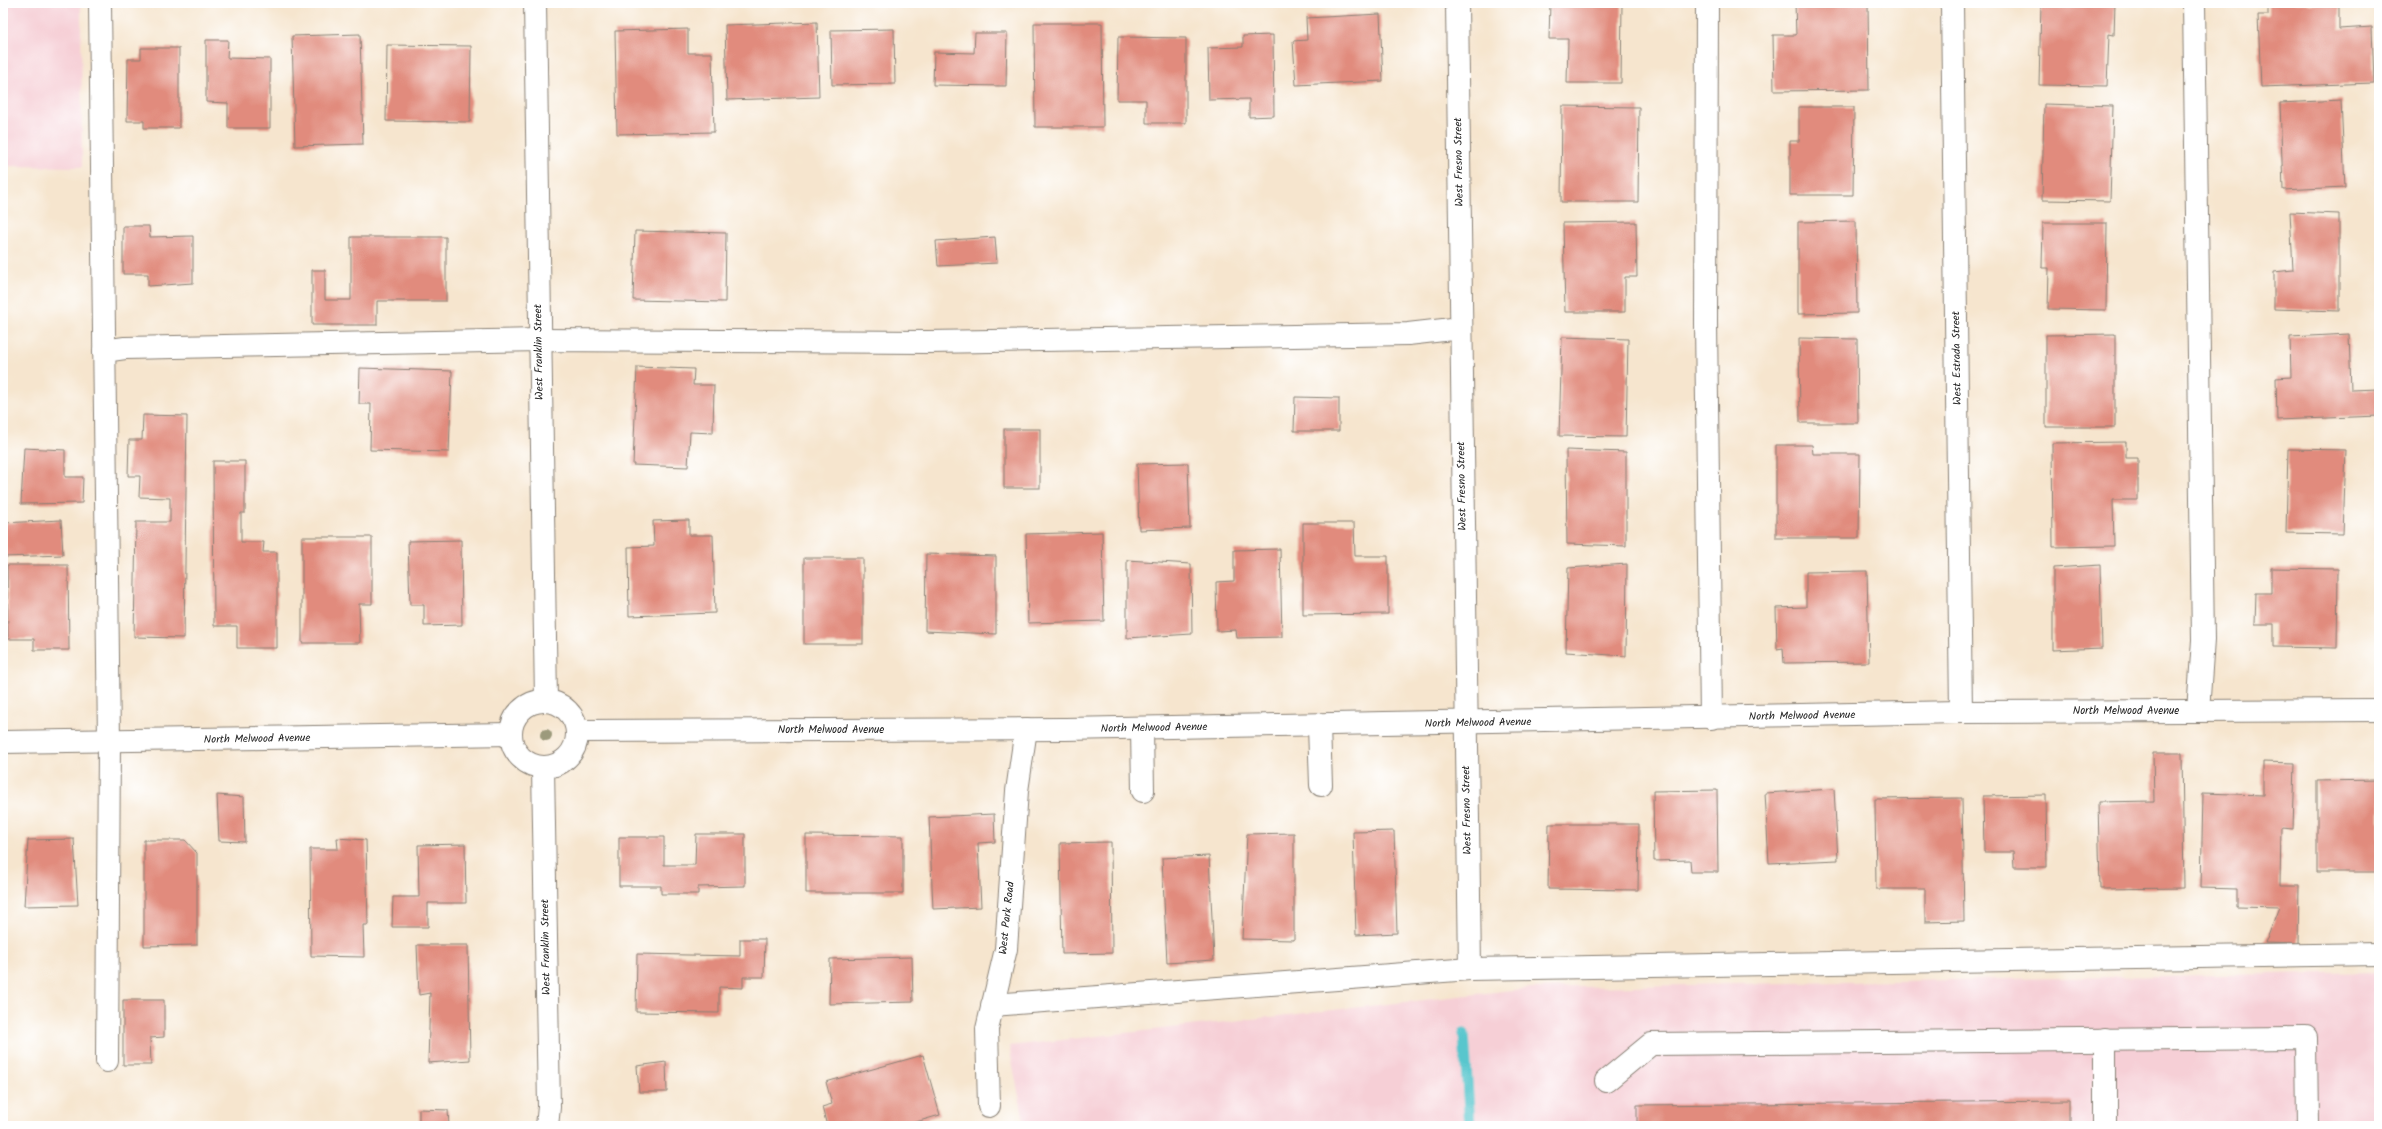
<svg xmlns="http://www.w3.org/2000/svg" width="2382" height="1129" viewBox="0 0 2382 1129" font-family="Kalam,sans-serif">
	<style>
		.built { fill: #f6cfd6 }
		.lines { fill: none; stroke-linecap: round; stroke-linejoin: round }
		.stream { stroke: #58c6cd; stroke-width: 11 }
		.building { fill: #e18b7d }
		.minor-casing { stroke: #898075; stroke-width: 24 }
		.minor { stroke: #fff; stroke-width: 22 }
		.tree { fill: #9c9a7c }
		.labels { text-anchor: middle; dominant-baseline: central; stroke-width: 3.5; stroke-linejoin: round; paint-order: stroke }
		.street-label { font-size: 11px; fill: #1c1c1c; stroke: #fff }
	</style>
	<rect width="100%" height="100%" fill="#fff"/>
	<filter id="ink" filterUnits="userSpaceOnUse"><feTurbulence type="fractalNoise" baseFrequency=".025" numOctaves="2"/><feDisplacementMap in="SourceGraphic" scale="8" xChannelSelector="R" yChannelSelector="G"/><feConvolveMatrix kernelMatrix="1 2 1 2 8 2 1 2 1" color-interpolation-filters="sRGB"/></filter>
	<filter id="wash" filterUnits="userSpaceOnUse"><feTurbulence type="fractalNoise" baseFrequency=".012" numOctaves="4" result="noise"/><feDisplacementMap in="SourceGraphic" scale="16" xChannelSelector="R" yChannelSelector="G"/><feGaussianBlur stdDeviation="0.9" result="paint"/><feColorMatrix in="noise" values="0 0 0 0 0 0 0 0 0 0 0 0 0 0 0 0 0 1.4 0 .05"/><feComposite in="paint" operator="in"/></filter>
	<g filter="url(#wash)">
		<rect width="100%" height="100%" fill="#f6e5ce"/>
		<g class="built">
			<polygon points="3,3 81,3 82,167 3,166"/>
			<polygon points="2379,972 2379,1126 1025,1126 1009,1046 1531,988"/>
		</g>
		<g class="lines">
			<polyline class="stream" points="1464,1034 1470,1126"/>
		</g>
		<g id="blocks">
			<g class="building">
				<polygon points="1550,3 1622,3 1621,83 1567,83 1568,39 1549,39"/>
				<polygon points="1795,3 1868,3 1869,90 1774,91 1773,35 1796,35"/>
				<polygon points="2041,3 2115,3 2114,35 2109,34 2107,86 2039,85"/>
				<polygon points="2268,3 2339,3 2339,29 2372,27 2374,83 2261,87 2258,15 2268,15"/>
				<polygon points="1380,14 1383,81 1296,85 1293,41 1307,40 1306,18"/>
				<polygon points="817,22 819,97 727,100 725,25"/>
				<polygon points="1034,23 1102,23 1103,127 1035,127"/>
				<polygon points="688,29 688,53 712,53 714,132 617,134 615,31"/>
				<polygon points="894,29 895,84 832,85 831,30"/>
				<polygon points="975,33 1007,33 1006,86 933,85 934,52 974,53"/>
				<polygon points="360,34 363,144 295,146 292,36"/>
				<polygon points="1273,35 1274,116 1249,117 1249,99 1209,100 1208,48 1243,47 1243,36"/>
				<polygon points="1118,37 1186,38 1186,123 1146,123 1146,100 1117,100"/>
				<polygon points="206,40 228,40 227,58 270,59 270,128 228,128 228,103 206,102"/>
				<polygon points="387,45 471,46 470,122 386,121"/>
				<polygon points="141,48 179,48 179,128 144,128 144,121 127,121 128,59 141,59"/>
				<polygon points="2341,100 2345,187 2283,190 2280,103"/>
				<polygon points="2044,104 2113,106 2110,201 2042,200"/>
				<polygon points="1562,106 1639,107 1638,202 1561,202"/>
				<polygon points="1799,107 1854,107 1853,195 1790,195 1790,141 1799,141"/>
				<polygon points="2290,212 2339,214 2339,311 2274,309 2274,272 2293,270"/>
				<polygon points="1856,221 1857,313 1798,314 1798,222"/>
				<polygon points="1636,222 1637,277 1625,277 1625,312 1565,312 1563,223"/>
				<polygon points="2043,223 2107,223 2106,310 2048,309 2049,268 2042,268"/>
				<polygon points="123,226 149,226 150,237 193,236 193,283 148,286 148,274 123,274"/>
				<polygon points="635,231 726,233 725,302 633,300"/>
				<polygon points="351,237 446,237 446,301 377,301 377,325 312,325 312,270 325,270 325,300 351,300"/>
				<polygon points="995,237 997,263 938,266 936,241"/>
				<polygon points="2115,334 2115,427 2046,427 2046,335"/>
				<polygon points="2349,334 2351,390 2379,389 2379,416 2277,420 2276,378 2291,377 2290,337"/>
				<polygon points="1562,337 1628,339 1626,437 1559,436"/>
				<polygon points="1799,338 1857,339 1858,423 1800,423"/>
				<polygon points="637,367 694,369 693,385 714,385 713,433 690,432 688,467 633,465"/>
				<polygon points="360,368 452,371 449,452 370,450 371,404 359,404"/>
				<polygon points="1295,397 1339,398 1339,431 1294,431"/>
				<polygon points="143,415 187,416 184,638 134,637 136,522 170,522 170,498 139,497 140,476 128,476 129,440 142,440"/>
				<rect x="1004" y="429" width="36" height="59"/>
				<polygon points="2126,442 2126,458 2138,458 2138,500 2113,500 2114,546 2053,547 2052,443"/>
				<polygon points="1776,445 1812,445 1813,454 1860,454 1859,538 1776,538"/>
				<polygon points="24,448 65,450 65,477 83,477 82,503 21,504"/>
				<polygon points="2288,449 2346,450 2343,534 2286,533"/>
				<polygon points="1566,450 1626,452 1626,546 1567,544"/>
				<polygon points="213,461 245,461 245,513 241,513 241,542 264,542 263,552 277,552 277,648 237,648 237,626 214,626"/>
				<polygon points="1188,463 1190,528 1139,530 1137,464"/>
				<polygon points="61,520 63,555 3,557 3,523"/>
				<polygon points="689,520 689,535 713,535 715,613 629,616 628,547 654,546 653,521"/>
				<polygon points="1303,523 1354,523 1355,556 1388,556 1388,614 1303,615"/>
				<polygon points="1102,532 1104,621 1028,623 1026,534"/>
				<polygon points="302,537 372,537 372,604 359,604 360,643 302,643"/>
				<polygon points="461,540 462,625 424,626 424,605 410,605 408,541"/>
				<polygon points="1280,549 1282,637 1237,638 1236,630 1217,631 1216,582 1234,581 1234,550"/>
				<polygon points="926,554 996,556 996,634 925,631"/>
				<rect x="804" y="558" width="59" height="86"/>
				<polygon points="1127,560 1191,564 1192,634 1127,638"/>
				<polygon points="1627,564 1626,656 1566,652 1568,568"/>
				<polygon points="7,565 68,565 69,650 34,650 34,639 8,639"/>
				<polygon points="2100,565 2102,648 2053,650 2053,568"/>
				<polygon points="2271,568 2338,569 2337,648 2274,647 2274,624 2255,624 2256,593 2271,593"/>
				<polygon points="1867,571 1869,662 1784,663 1783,648 1777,649 1776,608 1806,607 1806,572"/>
				<polygon points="2153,753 2182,753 2184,888 2100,889 2098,802 2154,801"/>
				<polygon points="2263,762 2295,763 2293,829 2281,828 2280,885 2299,885 2298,944 2265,943 2279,907 2237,906 2237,889 2201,888 2203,793 2263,795"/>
				<polygon points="2379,780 2379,872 2317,872 2317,781"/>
				<polygon points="1834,789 1838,860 1769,863 1765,793"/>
				<polygon points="1717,790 1718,872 1691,872 1690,860 1654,861 1653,791"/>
				<polygon points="217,795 244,797 245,842 219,841"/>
				<polygon points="2046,795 2047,867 2014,867 2013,852 1984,852 1983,796"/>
				<polygon points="1962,798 1964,921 1925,922 1925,889 1876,889 1875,799"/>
				<polygon points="994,814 995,842 978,843 981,907 933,909 929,817"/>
				<polygon points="1549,824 1639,824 1638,890 1548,889"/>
				<polygon points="1394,831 1397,933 1356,935 1353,832"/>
				<polygon points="1294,833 1294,940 1242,939 1247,834"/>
				<polygon points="696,834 745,834 745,886 698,887 698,894 661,894 661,886 619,886 619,837 664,837 664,865 695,865"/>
				<polygon points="806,835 903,836 903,893 806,893"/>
				<polygon points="337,838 366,840 368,925 363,925 364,957 311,956 310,849 338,849"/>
				<polygon points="74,839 78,905 24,906 28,840"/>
				<polygon points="144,840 185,840 197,853 197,945 144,946"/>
				<polygon points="1111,842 1112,953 1062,954 1060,843"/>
				<polygon points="465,844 466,903 428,903 428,927 392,927 393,897 419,897 418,845"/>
				<polygon points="1209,856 1214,960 1167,963 1162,858"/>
				<polygon points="740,939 765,939 764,977 743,977 743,988 719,987 719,1013 636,1012 637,954 740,956"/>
				<polygon points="417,945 468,945 470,1060 428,1063 430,993 419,995"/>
				<polygon points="912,957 913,1002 829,1004 830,959"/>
				<polygon points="123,1000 164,1000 164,1037 150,1038 151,1065 123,1065"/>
				<polygon points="923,1055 940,1115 902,1126 827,1126 822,1107 832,1104 826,1082"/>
				<polygon points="666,1062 667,1092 639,1092 637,1066"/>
				<polygon points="2071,1101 2071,1126 1637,1126 1637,1105"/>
				<polygon points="419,1109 448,1110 449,1126 419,1126"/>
			</g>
		</g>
	</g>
	<g filter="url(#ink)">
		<use href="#blocks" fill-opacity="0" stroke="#898075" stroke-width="1"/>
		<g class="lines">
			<defs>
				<g id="minor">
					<polyline points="100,3 109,741 107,1061"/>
					<polyline points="535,3 546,701"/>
					<polyline points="1457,3 1470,969"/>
					<polyline points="1707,3 1706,323 1711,718"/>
					<polyline points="1952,3 1961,712"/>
					<polyline points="2194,3 2203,640 2198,711"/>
					<polyline points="104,351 125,348 538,340 928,342 1408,334 1461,328"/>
					<circle cx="544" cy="734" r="33"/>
					<polyline points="1319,726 1321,785"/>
					<polyline points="1142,728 1143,791"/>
					<polyline points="578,731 1065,729 1961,712 2379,710"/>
					<polyline points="3,742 511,734"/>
					<polyline points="543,768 549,1107 547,1126"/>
					<polyline points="992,1005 1470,969 2379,954"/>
					<polyline points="2105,1039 2105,1126"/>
					<polyline points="1606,1081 1651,1044 2306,1038 2307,1126"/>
					<polyline points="989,1106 987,1029 1006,949 1017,791 1026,729"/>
				</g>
			</defs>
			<use href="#minor" class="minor-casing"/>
			<use href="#minor" class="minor"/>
		</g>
		<circle class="tree" cx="546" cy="735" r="6"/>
	</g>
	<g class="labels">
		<g class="street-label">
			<text transform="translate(1459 162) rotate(-91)">West Fresno Street</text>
			<text transform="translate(539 352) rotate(-91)">West Franklin Street</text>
			<text transform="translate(1957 358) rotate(-91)">West Estrada Street</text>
			<text transform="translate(1462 486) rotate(-91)">West Fresno Street</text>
			<text x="2126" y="711">North Melwood Avenue</text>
			<text transform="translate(1802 716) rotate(-1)">North Melwood Avenue</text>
			<text transform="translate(1478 723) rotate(-1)">North Melwood Avenue</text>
			<text transform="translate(1154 728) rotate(-1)">North Melwood Avenue</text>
			<text x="831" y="730">North Melwood Avenue</text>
			<text transform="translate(257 739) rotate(-1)">North Melwood Avenue</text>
			<text transform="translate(1467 810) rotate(-91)">West Fresno Street</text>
			<text transform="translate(1007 918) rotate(-84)">West Park Road</text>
			<text transform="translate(546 947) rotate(-91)">West Franklin Street</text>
		</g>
	</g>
	<rect width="2382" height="1129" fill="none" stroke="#fff" stroke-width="16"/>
</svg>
